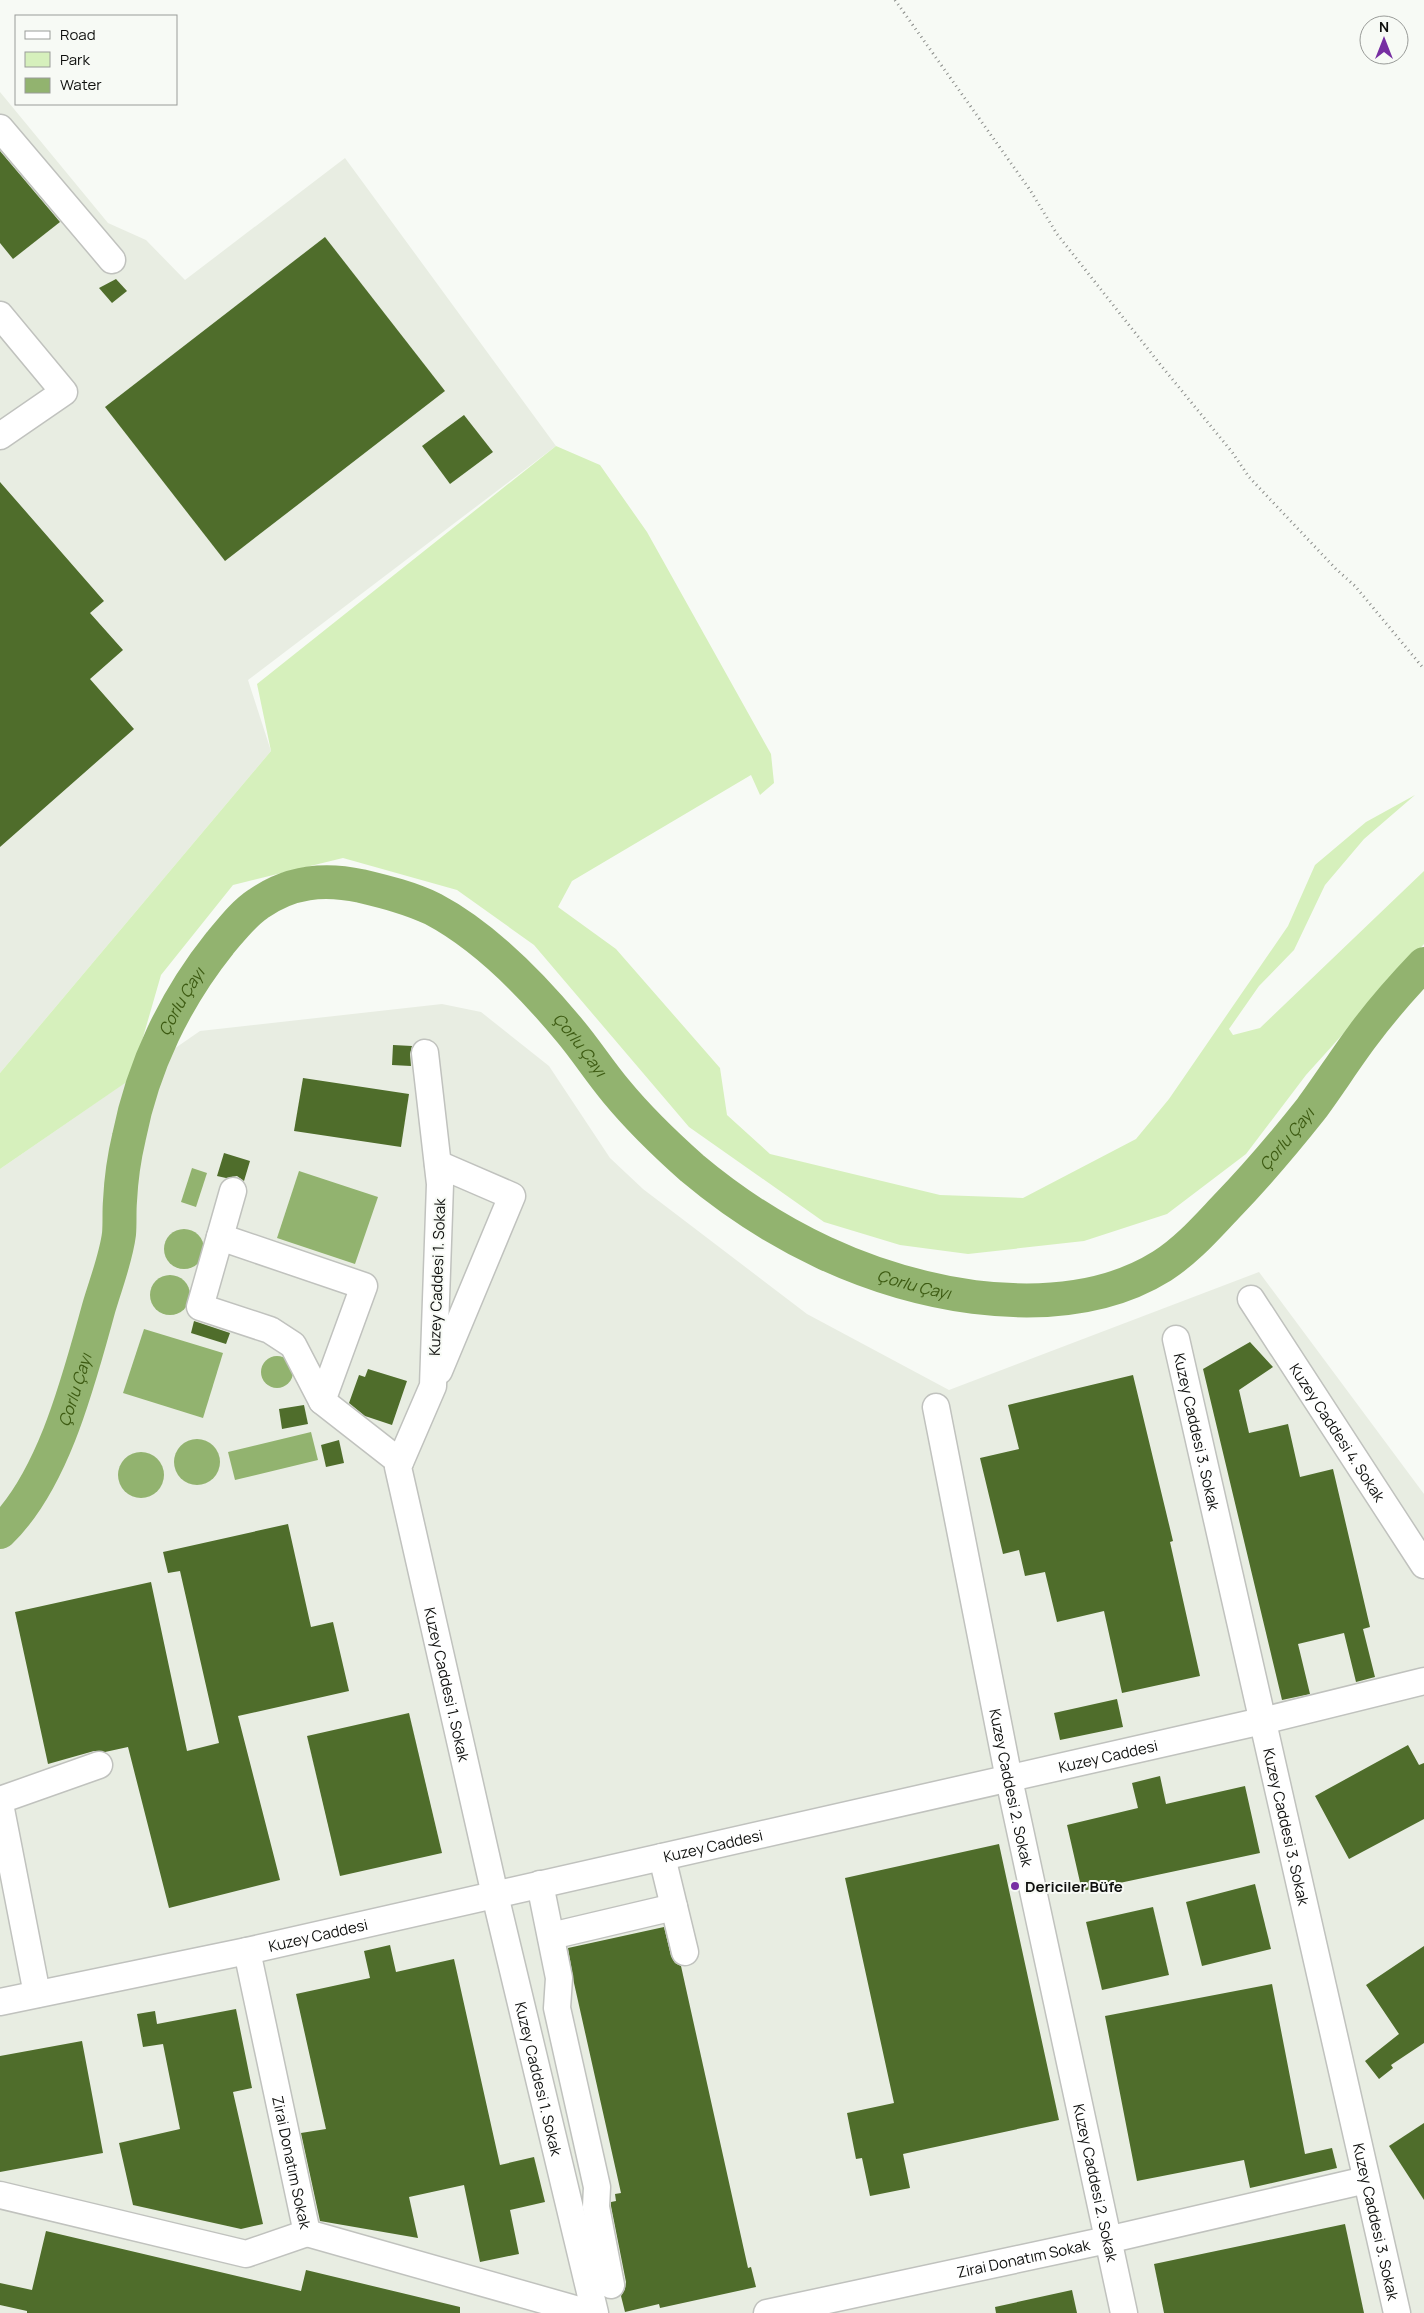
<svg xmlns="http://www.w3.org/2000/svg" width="1424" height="2313" viewBox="0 0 1424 2313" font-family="Manrope,sans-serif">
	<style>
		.built { fill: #e8ede2 }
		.green { fill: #d6f0bc }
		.water { fill: #92b36f }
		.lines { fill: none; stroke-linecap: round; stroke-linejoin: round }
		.river { stroke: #92b36f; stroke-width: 34 }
		.building { fill: #4f6d2b }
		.minor-casing { stroke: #c0c2be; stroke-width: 29 }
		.path { stroke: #8b8d8a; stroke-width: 3; stroke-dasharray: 1 4; stroke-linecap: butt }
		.minor { stroke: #fff; stroke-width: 26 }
		.poi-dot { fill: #772fa2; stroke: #f7faf5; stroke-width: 2 }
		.labels { text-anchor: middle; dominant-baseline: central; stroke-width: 4; stroke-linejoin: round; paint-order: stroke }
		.street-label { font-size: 15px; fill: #0f100e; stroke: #f7faf5 }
		.poi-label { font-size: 15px; font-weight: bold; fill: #0f100e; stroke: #f7faf5; text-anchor: start }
		.water-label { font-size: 16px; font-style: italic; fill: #3d5b12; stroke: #f7faf5 }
	</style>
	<rect width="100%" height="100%" fill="#f7faf5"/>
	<g class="built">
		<polygon points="0,92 108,223 146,240 185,280 345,158 556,446 248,680 271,751 0,1073"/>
		<polygon points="442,1004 481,1012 549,1066 610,1158 643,1189 807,1314 949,1390 1259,1272 1424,1494 1424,2313 0,2313 0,1169 200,1031"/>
	</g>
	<polygon class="green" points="556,446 600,465 647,532 771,754 774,783 760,795 751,775 572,881 558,907 616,949 720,1068 727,1115 770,1154 940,1195 1023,1198 1136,1139 1169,1099 1288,926 1315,865 1366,822 1415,795 1364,839 1325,885 1294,950 1259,986 1229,1029 1233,1035 1260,1028 1424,871 1424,944 1306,1075 1246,1154 1167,1214 1084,1241 968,1254 900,1245 824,1222 689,1127 534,945 457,890 343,858 233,885 161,975 131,1079 0,1169 0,1073 271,751 257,684"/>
	<g class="water">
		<polygon points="192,1168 207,1173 196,1207 181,1202"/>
		<polygon points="299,1171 378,1197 355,1264 277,1238"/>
		<circle cx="184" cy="1249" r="20"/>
		<circle cx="170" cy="1295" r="20"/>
		<polygon points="144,1329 223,1353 203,1418 123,1393"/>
		<circle cx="277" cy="1372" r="16"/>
		<polygon points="311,1432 318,1460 235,1480 228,1452"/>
		<circle cx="197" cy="1462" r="23"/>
		<circle cx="141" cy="1475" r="23"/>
	</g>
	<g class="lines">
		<path class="river" id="s1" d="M0 1532C54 1480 79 1379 99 1307 106 1283 116 1258 119 1234 120 1223 119 1212 120 1201 121 1180 124 1158 129 1137 143 1066 175 999 220 943 232 929 243 914 258 904 290 881 324 878 361 886 386 892 410 898 433 909 486 937 532 985 570 1031 586 1050 600 1072 616 1091 639 1119 665 1144 692 1168 773 1236 869 1283 974 1297 1039 1305 1106 1301 1162 1266 1187 1250 1206 1228 1226 1207 1256 1176 1284 1143 1311 1109 1328 1086 1344 1061 1361 1038 1380 1012 1402 987 1424 964"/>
	</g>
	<g class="building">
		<polygon points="0,151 60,222 13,259 0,243"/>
		<polygon points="325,237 445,391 225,561 105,407"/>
		<polygon points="116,279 127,291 112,303 99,288"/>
		<polygon points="464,415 493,452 450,484 422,446"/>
		<polygon points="0,482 104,601 90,613 123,650 90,679 134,729 0,847"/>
		<polygon points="393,1045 412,1046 410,1054 411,1066 392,1065"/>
		<polygon points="303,1078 409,1094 401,1147 294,1131"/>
		<polygon points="224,1153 250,1161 244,1181 237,1176 226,1178 217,1176"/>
		<polygon points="194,1321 230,1333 226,1344 191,1333"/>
		<polygon points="1250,1342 1273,1367 1239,1390 1249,1433 1288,1424 1300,1477 1333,1469 1370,1627 1363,1629 1375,1677 1356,1682 1344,1633 1298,1644 1310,1694 1282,1700 1203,1369"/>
		<polygon points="368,1369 407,1381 392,1425 365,1416 349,1403 359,1375 365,1377"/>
		<polygon points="1133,1375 1173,1541 1170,1542 1200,1676 1122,1693 1104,1611 1057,1622 1045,1572 1025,1576 1019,1550 1003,1554 980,1458 1019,1449 1008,1405"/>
		<polygon points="304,1405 308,1424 282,1429 279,1409"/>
		<polygon points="339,1440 344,1463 326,1467 321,1445"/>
		<polygon points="288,1524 311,1627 333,1622 349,1691 238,1716 280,1880 169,1908 128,1747 105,1752 94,1751 48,1764 15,1612 151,1582 187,1751 219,1743 180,1571 168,1573 163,1552"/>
		<polygon points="1117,1699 1123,1727 1060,1740 1054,1713"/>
		<polygon points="409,1713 442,1853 340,1876 307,1736"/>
		<polygon points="1408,1745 1419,1765 1424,1763 1424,1819 1349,1859 1315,1796"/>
		<polygon points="1160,1776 1166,1804 1245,1786 1260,1853 1082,1891 1067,1825 1138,1808 1132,1783"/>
		<polygon points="999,1844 1059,2120 903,2154 910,2188 870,2196 862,2158 856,2159 847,2113 894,2103 845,1878"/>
		<polygon points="1255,1884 1271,1949 1202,1966 1186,1902"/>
		<polygon points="1153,1907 1169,1975 1102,1990 1086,1922"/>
		<polygon points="664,1927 671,1956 675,1963 681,1966 748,2268 751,2267 756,2287 660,2308 659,2304 625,2312 621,2296 625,2289 626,2282 611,2206 611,2202 616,2201 615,2194 621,2193 574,1983 568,1948"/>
		<polygon points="390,1945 396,1972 454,1959 500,2165 534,2157 545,2202 510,2210 519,2254 480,2262 464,2185 409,2197 418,2238 320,2221 301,2133 326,2129 296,1994 370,1978 364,1951"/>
		<polygon points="1424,1946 1424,2043 1391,2065 1393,2068 1379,2079 1365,2061 1399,2034 1366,1985"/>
		<polygon points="1272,1984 1305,2154 1332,2148 1337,2168 1250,2188 1244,2160 1137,2181 1105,2016"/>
		<polygon points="236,2009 252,2088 233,2092 263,2224 241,2229 133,2205 119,2143 180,2129 163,2044 143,2047 137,2014 155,2011 157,2024"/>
		<polygon points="82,2041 103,2153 0,2172 0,2056"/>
		<polygon points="1424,2123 1424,2200 1389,2146"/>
		<polygon points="1345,2224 1364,2313 1164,2313 1154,2264"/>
		<polygon points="46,2231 301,2291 306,2270 460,2307 460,2313 27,2313 27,2311 0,2305 0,2283 32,2290"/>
		<polygon points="1072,2290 1077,2313 996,2313 995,2307"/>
	</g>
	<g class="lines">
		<defs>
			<g id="minor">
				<polyline points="0,128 112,260"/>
				<polyline points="0,315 64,392 0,436"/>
				<path id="s2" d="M425 1053 440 1184 433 1386 398 1467 495 1895 595 2313"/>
				<polyline points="438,1164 512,1196 439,1371"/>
				<polyline points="233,1191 200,1307 270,1330 293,1345 322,1401 400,1462"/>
				<polyline points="220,1237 364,1286 322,1401"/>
				<path id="s3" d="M1251 1299 1424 1565"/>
				<path id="s4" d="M1176 1339 1397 2313"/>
				<path id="s5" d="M936 1407 1009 1779 1124 2313"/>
				<polyline points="0,1800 99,1765"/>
				<polyline points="0,1804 37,1994"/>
				<polyline points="662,1857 685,1952"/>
				<polyline points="540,1884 559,1978 557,2008 597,2187 596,2207 611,2285"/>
				<polyline points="551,1936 674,1907"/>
				<path id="s6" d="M247 1951 307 2233 589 2313"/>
				<path id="s7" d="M0 2002 247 1951 1262 1721 1424 1681"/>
				<polyline points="0,2195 246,2254 307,2233"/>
				<path id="s8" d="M767 2313 1107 2240 1366 2180"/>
			</g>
		</defs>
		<use href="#minor" class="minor-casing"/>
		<polyline class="path" points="895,0 1030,190 1057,234 1159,363 1232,452 1249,477 1336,569 1355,586 1424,669"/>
		<use href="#minor" class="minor"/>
	</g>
	<circle class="poi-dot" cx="1015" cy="1886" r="5"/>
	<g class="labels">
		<g class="street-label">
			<text transform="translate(437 1277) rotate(-88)">Kuzey Caddesi 1. Sokak</text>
			<text stroke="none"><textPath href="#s4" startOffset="95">Kuzey Caddesi 3. Sokak</textPath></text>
			<text stroke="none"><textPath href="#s3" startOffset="159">Kuzey Caddesi 4. Sokak</textPath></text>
			<text stroke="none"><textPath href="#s2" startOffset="645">Kuzey Caddesi 1. Sokak</textPath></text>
			<text stroke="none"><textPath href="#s7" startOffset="1135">Kuzey Caddesi</textPath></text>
			<text stroke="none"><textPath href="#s5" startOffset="388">Kuzey Caddesi 2. Sokak</textPath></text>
			<text stroke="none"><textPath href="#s4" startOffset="500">Kuzey Caddesi 3. Sokak</textPath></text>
			<text stroke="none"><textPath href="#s7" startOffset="730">Kuzey Caddesi</textPath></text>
			<text stroke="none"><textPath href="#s7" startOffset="325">Kuzey Caddesi</textPath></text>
			<text stroke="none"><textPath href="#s2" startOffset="1050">Kuzey Caddesi 1. Sokak</textPath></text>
			<text stroke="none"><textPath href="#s6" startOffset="216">Zirai Donatım Sokak</textPath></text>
			<text stroke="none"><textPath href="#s5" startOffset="792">Kuzey Caddesi 2. Sokak</textPath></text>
			<text stroke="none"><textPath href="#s4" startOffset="905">Kuzey Caddesi 3. Sokak</textPath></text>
			<text stroke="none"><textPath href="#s8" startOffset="262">Zirai Donatım Sokak</textPath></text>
		</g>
		<g class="poi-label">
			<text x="1025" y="1886">Dericiler Büfe</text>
		</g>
		<g class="water-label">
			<text stroke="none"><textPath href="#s1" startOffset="568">Çorlu Çayı</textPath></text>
			<text stroke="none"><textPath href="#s1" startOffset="1078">Çorlu Çayı</textPath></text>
			<text stroke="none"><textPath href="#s1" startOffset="1932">Çorlu Çayı</textPath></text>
			<text stroke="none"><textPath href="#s1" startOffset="1498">Çorlu Çayı</textPath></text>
			<text stroke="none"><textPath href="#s1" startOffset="162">Çorlu Çayı</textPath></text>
		</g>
	</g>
	<rect x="15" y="15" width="162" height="90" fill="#f7faf5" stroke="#9a9c99"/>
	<rect x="25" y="31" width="25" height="8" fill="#ffffff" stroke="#9a9c99"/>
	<text x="60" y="40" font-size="15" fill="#0f100e">Road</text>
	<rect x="25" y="52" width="25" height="15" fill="#d6f0bc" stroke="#9a9c99"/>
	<text x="60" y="65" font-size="15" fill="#0f100e">Park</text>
	<rect x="25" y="78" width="25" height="15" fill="#92b36f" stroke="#9a9c99"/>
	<text x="60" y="90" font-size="15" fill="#0f100e">Water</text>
	<g transform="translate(1384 40)"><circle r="24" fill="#f7faf5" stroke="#9a9c99"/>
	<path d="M0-4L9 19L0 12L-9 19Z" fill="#772fa2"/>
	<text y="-8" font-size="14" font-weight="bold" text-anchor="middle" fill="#0f100e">N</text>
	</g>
</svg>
